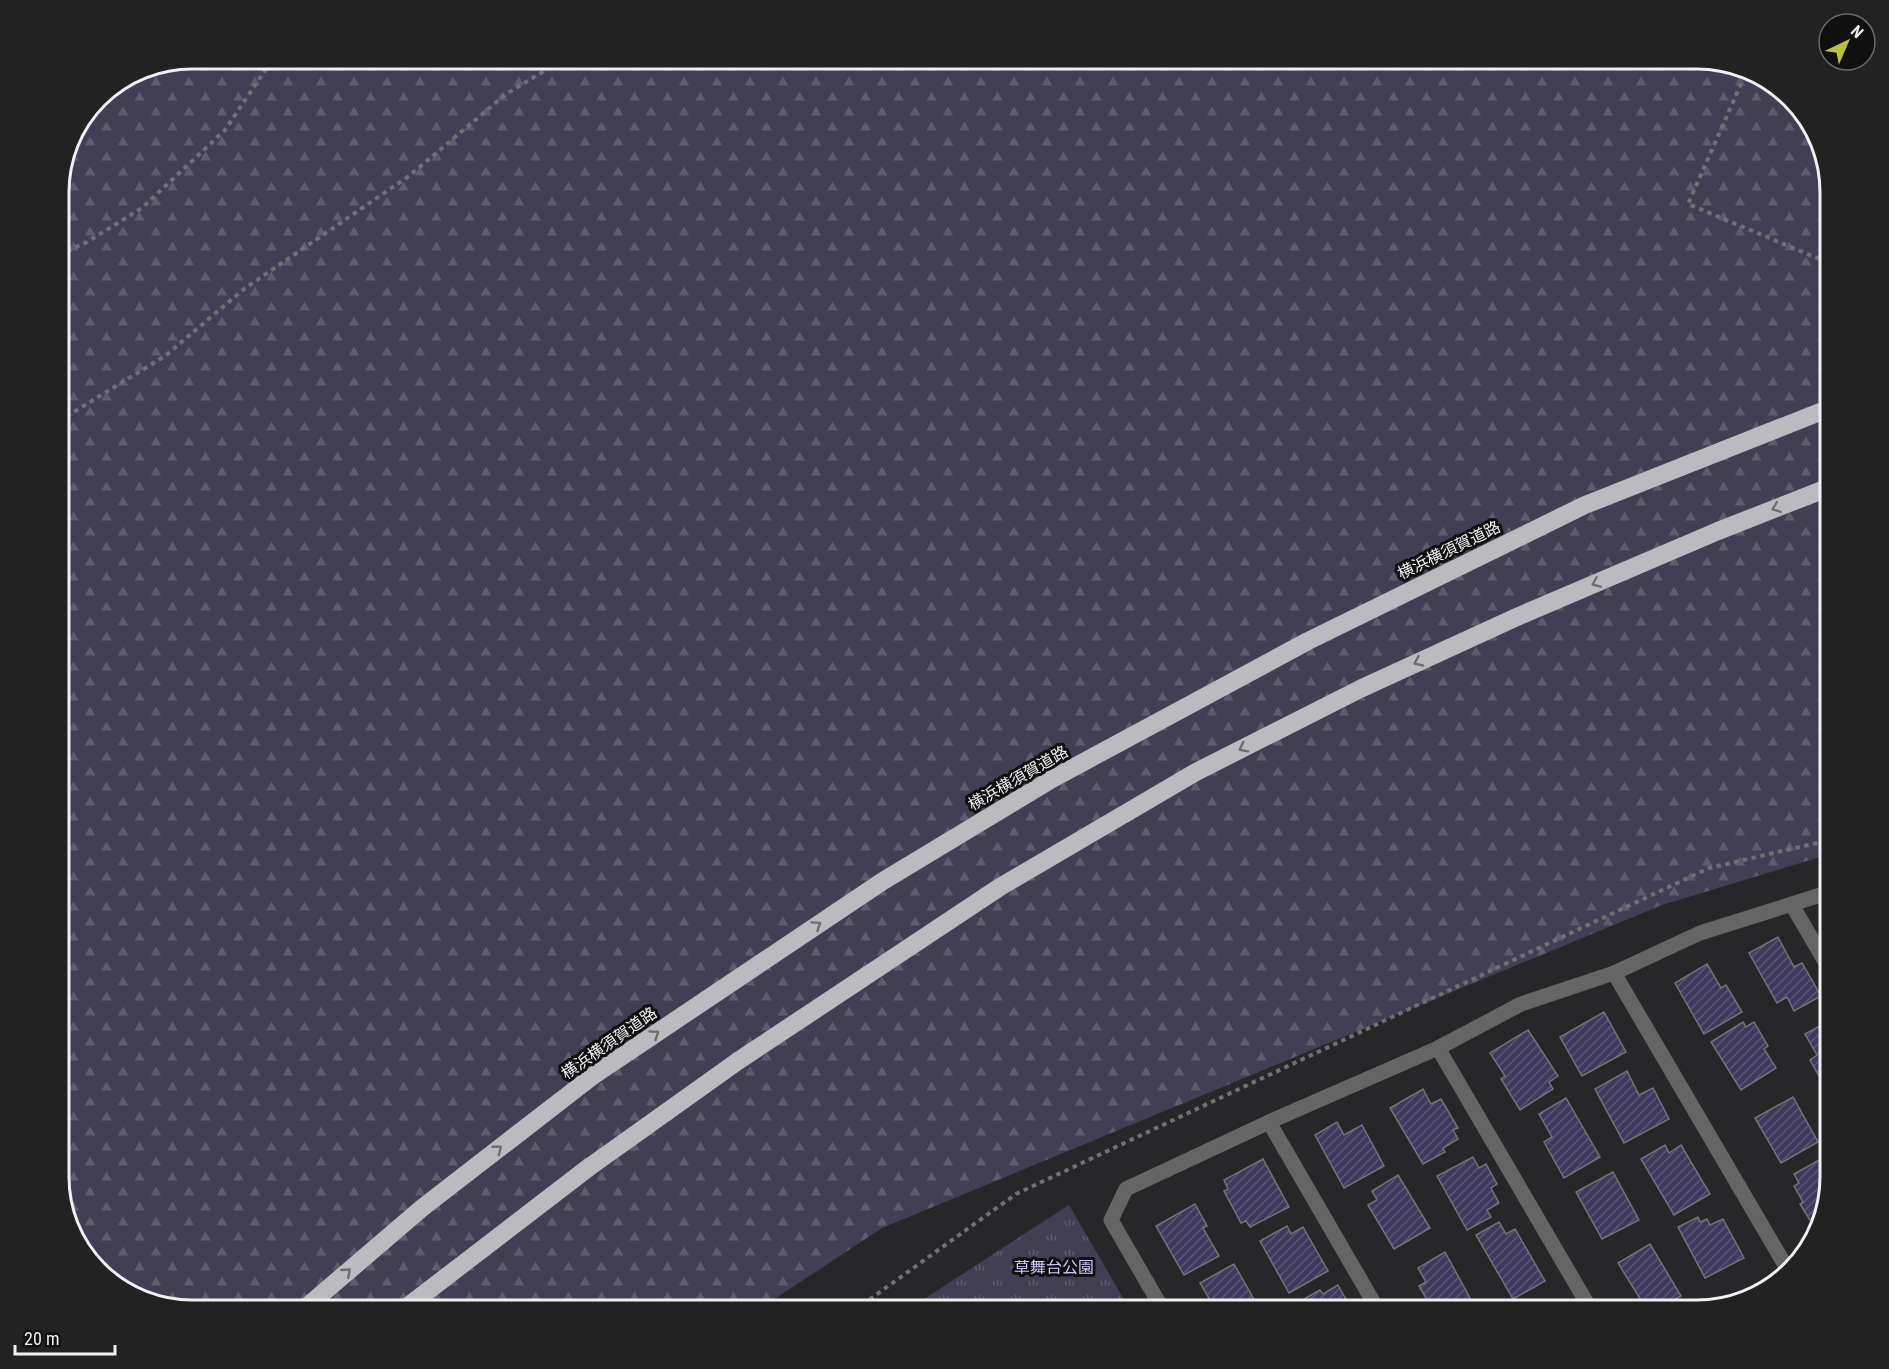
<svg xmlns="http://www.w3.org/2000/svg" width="1889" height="1369" viewBox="0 0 1889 1369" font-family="'Roboto Condensed','Noto Sans JP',sans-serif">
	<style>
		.forest { fill: url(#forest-firs) }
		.park { fill: url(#park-tufts) }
		.building { fill: url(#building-hatch); stroke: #737377; stroke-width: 1.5 }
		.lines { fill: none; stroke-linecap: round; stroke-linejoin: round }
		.path { stroke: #707073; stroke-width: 4; stroke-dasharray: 4.5 4.5; stroke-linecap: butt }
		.minor { stroke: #656566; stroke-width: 15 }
		.motorway { stroke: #bbbbbf; stroke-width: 18 }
		.oneway { stroke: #6e6e71 }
		.labels { text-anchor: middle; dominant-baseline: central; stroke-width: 6; stroke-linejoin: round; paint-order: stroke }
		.street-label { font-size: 16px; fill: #f1f1f3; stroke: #101011 }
		.park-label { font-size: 16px; fill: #d0c9fd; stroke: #101011 }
		.rim { fill: none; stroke: #f1f1f3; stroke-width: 3 }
	</style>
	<defs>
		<pattern id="forest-firs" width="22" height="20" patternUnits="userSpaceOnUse" patternTransform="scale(1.5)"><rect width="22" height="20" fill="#423f55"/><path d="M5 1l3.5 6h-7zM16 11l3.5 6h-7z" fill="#5e5b6e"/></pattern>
		<pattern id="park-tufts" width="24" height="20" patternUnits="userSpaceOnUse" patternTransform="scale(1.5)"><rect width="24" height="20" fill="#423f55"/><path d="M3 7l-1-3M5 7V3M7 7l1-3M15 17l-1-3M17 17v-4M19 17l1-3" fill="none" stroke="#5e5b6e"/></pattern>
		<pattern id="building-hatch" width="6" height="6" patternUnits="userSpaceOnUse" patternTransform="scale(1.5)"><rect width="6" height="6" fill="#40395d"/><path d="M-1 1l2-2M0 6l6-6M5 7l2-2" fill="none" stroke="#5c5675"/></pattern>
	</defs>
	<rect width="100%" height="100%" fill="#27272a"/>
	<polygon class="forest" points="192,59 1697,59 1778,86 1817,133 1830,192 1830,854 1662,905 882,1228 758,1310 192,1310 111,1283 72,1236 59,1185 59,183 72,133 104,92 141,69"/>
	<polygon class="park" points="1069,1205 1130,1310 907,1310"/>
	<g class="building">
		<polygon points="1778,937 1794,967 1802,963 1821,996 1794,1011 1787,997 1777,1003 1749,953"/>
		<polygon points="1707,964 1721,988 1726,985 1742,1012 1704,1034 1675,983"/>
		<polygon points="1604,1012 1626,1052 1582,1076 1560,1037"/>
		<polygon points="1743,1022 1746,1027 1754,1022 1768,1046 1764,1049 1776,1068 1741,1090 1711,1042"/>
		<polygon points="1827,1022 1830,1028 1830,1091 1828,1092 1810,1060 1817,1055 1805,1034"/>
		<polygon points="1528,1030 1558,1076 1549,1082 1553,1089 1520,1110 1501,1079 1505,1076 1490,1053"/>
		<polygon points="1627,1071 1639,1095 1653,1088 1669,1119 1624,1143 1595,1089"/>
		<polygon points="1423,1089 1431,1104 1441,1099 1458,1128 1453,1130 1458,1139 1443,1148 1445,1152 1423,1164 1390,1108"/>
		<polygon points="1793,1097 1818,1142 1781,1163 1755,1118"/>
		<polygon points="1566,1098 1600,1157 1564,1178 1544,1142 1552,1137 1539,1114"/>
		<polygon points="1337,1122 1344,1135 1362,1125 1384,1166 1344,1188 1315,1135"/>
		<polygon points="1665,1145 1669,1153 1681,1145 1710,1194 1674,1215 1641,1159"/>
		<polygon points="1828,1155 1830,1159 1830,1177 1813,1225 1800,1204 1803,1202 1794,1186 1799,1183 1794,1174"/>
		<polygon points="1473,1157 1479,1168 1486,1164 1497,1184 1491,1188 1499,1203 1487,1210 1491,1217 1467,1230 1437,1176"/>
		<polygon points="1263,1159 1289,1207 1250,1227 1246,1221 1241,1223 1224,1191 1228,1189 1224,1180"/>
		<polygon points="1613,1172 1639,1220 1602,1239 1576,1192"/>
		<polygon points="1398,1175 1430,1228 1394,1249 1368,1205 1377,1200 1372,1191"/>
		<polygon points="1195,1204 1207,1226 1203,1228 1219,1256 1184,1275 1156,1226"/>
		<polygon points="1698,1217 1700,1222 1707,1219 1710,1225 1723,1219 1744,1258 1705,1278 1678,1227"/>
		<polygon points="1499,1222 1506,1234 1515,1229 1545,1281 1513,1299 1476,1235"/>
		<polygon points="1287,1226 1291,1234 1303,1227 1328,1271 1289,1293 1260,1241"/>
		<polygon points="1650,1244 1681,1296 1656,1310 1647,1310 1618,1263"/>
		<polygon points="1445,1252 1470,1298 1464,1302 1468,1310 1433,1310 1419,1286 1426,1282 1418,1268"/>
		<polygon points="1234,1264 1259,1308 1254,1310 1216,1310 1200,1283"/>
		<polygon points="1338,1285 1352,1310 1301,1310 1297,1303 1320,1290 1323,1294"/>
		<polygon points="1756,1287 1760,1293 1756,1297 1724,1304"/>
		<polygon points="1539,1303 1542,1308 1551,1304 1554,1310 1524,1310"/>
	</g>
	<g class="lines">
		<g class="path">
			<polyline points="1100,59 1116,68 1159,59"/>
			<polyline points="1745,75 1688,204 1817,258 1830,254"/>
			<polyline points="59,255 87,242 142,208 225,130 264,72 275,59"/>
			<polyline points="59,421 165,356 244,289 409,176 506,94 564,59"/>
			<polyline points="855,1310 1016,1194 1709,868 1830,840"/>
		</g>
		<g class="minor">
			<polyline points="1792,905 1830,970"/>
			<polyline points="1614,973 1788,1270"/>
			<polyline points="1438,1048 1591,1310"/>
			<polyline points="1269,1122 1378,1310"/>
			<polyline points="1163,1310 1111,1220 1126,1189 1269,1122 1438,1048 1521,1004 1614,973 1700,933 1830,892"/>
		</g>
		<g class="motorway">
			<polyline points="303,1310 422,1208 594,1075 883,881 1052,779 1308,641 1585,505 1830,408"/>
			<polyline points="403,1310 588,1168 738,1061 1000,887 1196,772 1360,689 1519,616 1718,531 1830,487"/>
		</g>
	</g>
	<defs><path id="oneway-chevron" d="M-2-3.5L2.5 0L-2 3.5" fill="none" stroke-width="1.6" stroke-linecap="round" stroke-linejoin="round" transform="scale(1.5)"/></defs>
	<g class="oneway">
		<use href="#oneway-chevron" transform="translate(1776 508) rotate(159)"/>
		<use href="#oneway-chevron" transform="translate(1596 583) rotate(157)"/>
		<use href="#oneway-chevron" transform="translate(1418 662) rotate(155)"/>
		<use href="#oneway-chevron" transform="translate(1243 748) rotate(153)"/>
		<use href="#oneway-chevron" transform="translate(817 925) rotate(-34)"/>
		<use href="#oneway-chevron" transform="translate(655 1034) rotate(-34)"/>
		<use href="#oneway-chevron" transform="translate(498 1149) rotate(-38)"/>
		<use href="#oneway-chevron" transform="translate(347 1272) rotate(-41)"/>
	</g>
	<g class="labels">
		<g class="street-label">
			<text transform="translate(1449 550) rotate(-26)">横浜横須賀道路</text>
			<text transform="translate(1018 778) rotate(-30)">横浜横須賀道路</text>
			<text transform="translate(609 1043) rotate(-35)">横浜横須賀道路</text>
		</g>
		<g class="park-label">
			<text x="1054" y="1267">草舞台公園</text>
		</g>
	</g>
	<path d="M0 0H1889V1369H0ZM192 69H1697A123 123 0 0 1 1820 192V1177A123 123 0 0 1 1697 1300H192A123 123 0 0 1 69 1177V192A123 123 0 0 1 192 69Z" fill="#222223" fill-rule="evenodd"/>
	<path class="rim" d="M192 69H1697A123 123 0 0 1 1820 192V1177A123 123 0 0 1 1697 1300H192A123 123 0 0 1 69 1177V192A123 123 0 0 1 192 69Z"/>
	<g transform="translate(1847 42) rotate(44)"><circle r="28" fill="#101011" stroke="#6a6a6b" stroke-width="1.5"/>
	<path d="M0-4.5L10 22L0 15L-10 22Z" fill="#bbc044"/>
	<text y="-9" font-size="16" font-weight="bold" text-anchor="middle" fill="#f1f1f3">N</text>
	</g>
	<path d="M15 1345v9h100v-9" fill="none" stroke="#f1f1f3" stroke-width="3"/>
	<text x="24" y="1345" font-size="18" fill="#f1f1f3" stroke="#101011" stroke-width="4.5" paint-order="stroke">20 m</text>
</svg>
